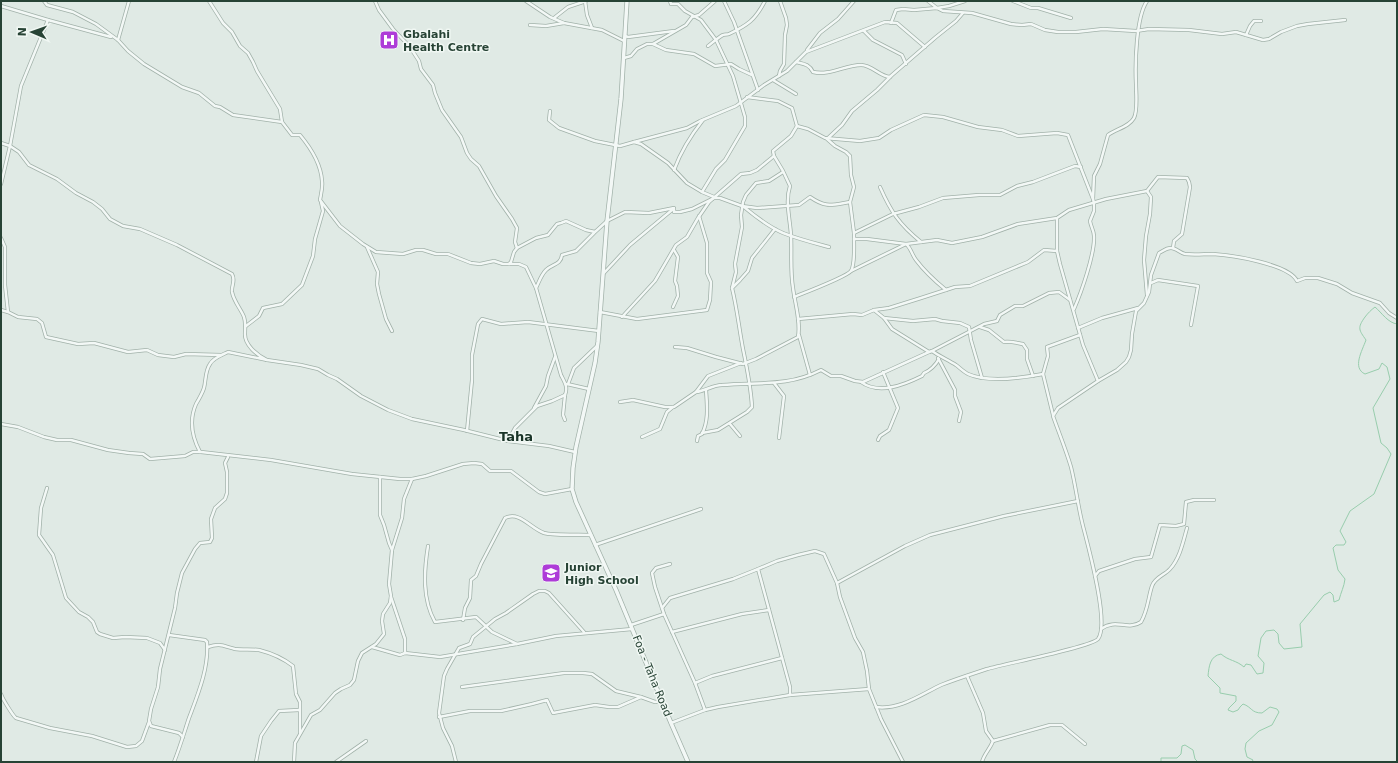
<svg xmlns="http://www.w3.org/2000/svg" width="1398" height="763" viewBox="0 0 1398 763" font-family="'DejaVu Sans',sans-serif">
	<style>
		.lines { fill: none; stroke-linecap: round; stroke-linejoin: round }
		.stream { stroke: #98cdad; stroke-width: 1 }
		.minor-casing { stroke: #a1b1a9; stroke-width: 4 }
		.tertiary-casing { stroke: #a1b1a9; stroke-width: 5 }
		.minor { stroke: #f3f8f6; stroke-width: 2.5 }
		.tertiary { stroke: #f3f8f6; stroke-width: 3.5 }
		.labels { text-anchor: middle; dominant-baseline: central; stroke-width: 3; stroke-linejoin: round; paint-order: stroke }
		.poi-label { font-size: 11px; font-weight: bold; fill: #274335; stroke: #f0f7f3; text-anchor: start }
		.street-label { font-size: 11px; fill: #274335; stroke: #f0f7f3 }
		.quarter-label { font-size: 13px; font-weight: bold; fill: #1a3428; stroke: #f0f7f3 }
	</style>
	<rect width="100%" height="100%" fill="#e0eae5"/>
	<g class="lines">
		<g class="stream">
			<polyline points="1161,762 1161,758 1177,758 1181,754 1182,746 1185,745 1193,750 1195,759 1198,762"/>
			<path d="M1252 762 1253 760 1247 757 1245 749 1246 743 1259 731 1272 725 1279 712 1277 709 1270 707 1262 713C1251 713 1252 707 1243 704L1240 707 1238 710 1233 712 1228 710 1229 708 1236 701V696L1220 693V688L1208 676C1209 666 1210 656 1221 654 1229 661 1236 660 1244 667L1246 664 1251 665 1257 674 1263 673 1264 663 1258 656 1261 638 1266 631 1274 630 1278 634 1279 643 1284 649 1302 647 1300 624 1324 595 1330 592 1333 595 1334 602 1339 600C1341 592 1344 587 1345 579L1338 570 1333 548 1336 545H1344L1346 542 1340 531 1350 511 1374 494 1391 454 1387 448 1381 443 1373 408 1390 379 1387 367 1382 363 1379 369 1365 374C1352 368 1362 351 1366 340 1359 330 1357 328 1365 317 1368 313 1371 310 1375 307 1382 313 1388 323 1397 324"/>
		</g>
		<defs>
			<g id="minor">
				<path d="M44 1 47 5 73 12 96 24 118 40 128 51 144 64 182 87 199 93 215 106 220 107 233 115 282 122 292 135H300C310 147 321 164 322 181 323 187 321 194 320 200L340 226 363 244 376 252 403 254 416 250H423L436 254H448L471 263 480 264 494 261 503 264H509L511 262 514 252 517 248 536 238 548 235 557 224 561 223 566 221 586 230 595 232 607 221 625 212 649 213 674 208V212H680L692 209 714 198H720L742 206 757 208 799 205 810 197C826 208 831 205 850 202L854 233V239H867L906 244 937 240 952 243 982 237 1018 224 1057 218 1069 210 1106 199 1147 191 1158 177 1187 178 1189 182 1190 187 1182 234 1174 241 1173 248"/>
				<polyline points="209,1 223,23 232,32 240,46 248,53 253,62 257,71 280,109 282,122"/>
				<polyline points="375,1 379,10 393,29 410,47 419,61 421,69 433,85 435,93 442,110 461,137 467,153 471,159 479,166 496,196 512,219 517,228 515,242 517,248"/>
				<polyline points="526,1 550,17 564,23 602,30 624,41"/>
				<polyline points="585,1 587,15 592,28"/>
				<polyline points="670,1 671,4 678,4 685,11 701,20 716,40 733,76 745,117 745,125"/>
				<polyline points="724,1 734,22 758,90"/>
				<polyline points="928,1 937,8 949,6 965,1"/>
				<polyline points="1013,1 1031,8 1038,8 1071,18"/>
				<polyline points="1,6 48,20 111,37"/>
				<polyline points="554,18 568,7 586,1"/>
				<polyline points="891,23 896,10 903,9 914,10 937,8 943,11 972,13 1011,24 1022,25 1031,24 1045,30 1058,32 1076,32 1103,29 1136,31 1149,29 1189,30 1222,34 1236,32 1263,40 1269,39 1281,32 1297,26 1308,24 1345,20"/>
				<polyline points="530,25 546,26 564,23"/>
				<polyline points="864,31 873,40 902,55 906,64"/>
				<polyline points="1246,35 1250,26 1254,21 1261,21"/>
				<polyline points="625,36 628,37 674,31"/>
				<polyline points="118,40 129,1"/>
				<polyline points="653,44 686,25 692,17 699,15 715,1"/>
				<path d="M708 46C712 43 720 36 723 35 725 34 727 35 729 34 748 25 755 20 765 1"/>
				<polyline points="807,50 820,33 838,19 854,1"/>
				<polyline points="624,58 631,56 637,49 647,44 653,44 666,50 694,54 715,66 731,64 739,69 752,75"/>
				<path d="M796 62C804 64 809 64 813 72 830 76 845 65 861 65 872 65 879 76 890 77"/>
				<polyline points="779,76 780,71 784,64 785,35 787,25 786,18 780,1"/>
				<polyline points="773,80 796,94"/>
				<polyline points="747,97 778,101 792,108 797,126 808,129 825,138 860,141 879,138 891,130 924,115 943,117 978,127 1002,130 1018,136 1057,133 1068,135 1093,199"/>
				<polyline points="550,111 549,120 559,128 595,141 620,146 634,142 641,144 668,163 687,183 702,192 714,197"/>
				<polyline points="634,142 687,128 700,121 736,106 764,85 787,71 806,52 885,22 897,23 925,47"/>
				<path d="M1 143 10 146 19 152 29 165 57 179 76 193 93 202 102 209 110 219 123 226 140 229 177 245 232 274C236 281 231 286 232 292 234 302 241 309 244 317 246 323 245 327 245 333 244 345 257 355 267 360L228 352C222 355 213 358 210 364 205 371 206 380 204 388 202 394 199 399 196 404 189 420 192 437 200 452"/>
				<path d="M674 170C681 151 691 135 703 120"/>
				<polyline points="1,184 10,146 21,86 48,20"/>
				<path d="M880 187C891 212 899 224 921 242"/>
				<polyline points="702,192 716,169 725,160 745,126"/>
				<polyline points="850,202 854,187 851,175 850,156 846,152 835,146 827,139 842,125 852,111 877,90 892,75 936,37 956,21 963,13"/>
				<path d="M744 207C756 217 769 227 783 233 798 239 814 243 829 247"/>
				<polyline points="854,233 893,214 919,207 943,198 979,195 1000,195 1017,186 1033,182 1075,166 1081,167"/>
				<polyline points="1,238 5,247 5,285 8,312 18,317 37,319 42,323 46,337 78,344 94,343 128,352 147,350 158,355 174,357 186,354 221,355"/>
				<polyline points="367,247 378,272 377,284 379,294 386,319 392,331"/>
				<path d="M851 271 906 244C911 248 912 255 916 260 925 272 935 281 946 290"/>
				<polyline points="604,273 630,245 672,210"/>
				<polyline points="1151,283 1158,280 1198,286 1191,325"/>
				<path d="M536 288C539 282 541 275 546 270 552 264 561 265 562 255L576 251 594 233"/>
				<polyline points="732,288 736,272 735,264 742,227 741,215 743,202 746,195 756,183 769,181 783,172"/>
				<polyline points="1147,295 1144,260 1146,236 1150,214 1151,197 1147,191"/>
				<path d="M794 297C804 293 846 277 851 271 855 265 854 247 854 239"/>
				<polyline points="673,307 678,296 677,286 675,281 678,257 674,250"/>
				<path d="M1074 309C1081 293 1095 254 1094 236 1094 231 1091 227 1090 221L1094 211V203L1093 199 1094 176 1100 164 1108 135C1116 129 1129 127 1134 118 1138 110 1136 93 1136 84 1135 64 1136 17 1147 1"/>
				<polyline points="1,310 8,312"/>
				<polyline points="874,310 889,308 921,298 955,287 970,286 1028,262 1044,250 1057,251"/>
				<polyline points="600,312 637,319 707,310 710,300 711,282 707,273 707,243 699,216"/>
				<polyline points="622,317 655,281 676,245 687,237 698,218 709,202 741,174 750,173 757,170 774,156"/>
				<polyline points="884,318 913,321 935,319 942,321 960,323 969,327 971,340 982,378"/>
				<path d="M798 319 853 314 862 315 874 310 884 318 892 329 929 352 932 351C939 356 948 360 956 365 960 368 964 372 968 374 988 383 1022 378 1043 374"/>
				<polyline points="246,326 259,316 263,308 282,304 302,285 313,256 315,239 323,211 321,202"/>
				<path d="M980 327 989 330 1004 342C1010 341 1017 343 1023 344L1027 350V359L1033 376"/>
				<polyline points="1078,328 1102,318 1138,308"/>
				<polyline points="799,335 810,375"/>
				<path d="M675 347 687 348 716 357 743 364 756 359 798 337C801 322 795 304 793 288 790 270 792 253 791 235 790 219 785 201 790 186L783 171 774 156 773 151 791 136 797 126"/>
				<polyline points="932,351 984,324 997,321 1000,315 1015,306 1023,306 1049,293 1059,292 1070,300"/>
				<polyline points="938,358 955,390 955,396 961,412 959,421"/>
				<polyline points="267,360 301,365 318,369 328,375 337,379 361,396 388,410 412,419 464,430 508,441 549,446 575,452"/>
				<path d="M1098 381 1117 370 1126 362 1129 357 1131 350 1132 334 1136 311 1144 303 1149 292 1151 275 1159 253C1163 251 1166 248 1171 248 1176 248 1180 253 1185 254 1194 255 1204 254 1213 254 1231 255 1289 264 1297 281L1305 278H1318L1337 284 1352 293 1380 303 1389 313 1397 318"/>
				<path d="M861 382C879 395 904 385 922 376L924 373C931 370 935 366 939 359"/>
				<polyline points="774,383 784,396 779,438"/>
				<polyline points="567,384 589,389"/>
				<polyline points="568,384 574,368 597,346"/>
				<path d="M696 392C705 391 713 385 722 385 758 382 788 387 821 370L831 376H841L855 381 863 382 929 352"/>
				<polyline points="565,395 563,415 565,420"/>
				<polyline points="620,402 633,400 665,407 674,407 696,392 708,376 741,363"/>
				<polyline points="534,408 546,386 548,376 555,357"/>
				<polyline points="1053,415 1043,374 1048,356 1047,347 1080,335"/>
				<polyline points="1,424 18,427 44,437 57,440 71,440 108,450 129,453 143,454 150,459 185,456 193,452 201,452 271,460 352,474 400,479 412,479 426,476 463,464 474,463 482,464 490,471 511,471 539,492 545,494 572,489"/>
				<polyline points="730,424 740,436"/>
				<polyline points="467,431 472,380 472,355 478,324 482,319 501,324 528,322 599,331"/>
				<path d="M702 433 718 430 747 412 752 407C751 387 747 368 743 349 739 328 737 308 732 288L740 280 748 271 752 258 775 229"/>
				<polyline points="642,437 660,429 667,412 673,407"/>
				<polyline points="878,440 880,436 889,430 898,408 883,372"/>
				<path d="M508 441 515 428 537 406 552 401 565 395C568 387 565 383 561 375L536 288 526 267 519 264H509"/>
				<path d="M697 441 698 436 702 434C709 420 707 405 706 390"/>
				<polyline points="380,477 380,515 384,525 389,543 392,550"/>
				<polyline points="47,488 41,508 39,535 53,555 66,598 79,612 88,617 93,622 97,632 100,634 113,638 125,637 147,638 160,643 165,650"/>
				<polyline points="595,545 701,509"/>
				<path d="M428 546C424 571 422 599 435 622L476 617 492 632 517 644"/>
				<polyline points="1095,576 1099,571 1135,559 1151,557 1160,525 1176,526 1184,524 1186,502 1194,500 1214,500"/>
				<polyline points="837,583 905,546 930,535 1004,516 1078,501"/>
				<polyline points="391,597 405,639 405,653"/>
				<polyline points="662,608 670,598 733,579 758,569"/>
				<polyline points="664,614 655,587 652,573 656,568 670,564"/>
				<path d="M463 620 465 608 470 598 471 580 476 576 481 564 505 518C520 511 530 528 544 533 554 536 579 534 591 535"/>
				<polyline points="631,625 664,614 695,683 705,710"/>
				<path d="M1101 629C1116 618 1128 631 1141 622 1148 610 1148 598 1152 586 1155 577 1165 575 1170 569 1180 558 1183 542 1187 528"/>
				<polyline points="672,632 742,614 769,610"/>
				<path d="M169 635 205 640 207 642C209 668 198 694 189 718 184 733 180 747 174 762"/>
				<path d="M208 647C220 643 223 646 235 649 243 650 251 649 259 650 271 653 284 659 293 666L296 694 300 702V733"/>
				<polyline points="372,647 400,655 405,653 440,657 517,644 556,636 632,629"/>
				<polyline points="967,676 983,713 986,731 993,741"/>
				<polyline points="695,683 712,676 782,658"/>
				<polyline points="462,687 564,673 583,673 592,674 616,691 641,697 655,702 662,701"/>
				<path d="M1 694C2 698 13 716 16 718L50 728 92 736 127 747 136 746 142 741 149 722"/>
				<polyline points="790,695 790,687 758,569 777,561 798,555 815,551 824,554 837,583 840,597 855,638 863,652 867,671 869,689 881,719 903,762"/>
				<path d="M876 707C900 710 920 695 941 685 956 679 972 674 987 669 1004 664 1091 647 1098 639 1110 624 1088 546 1083 526 1078 507 1076 487 1071 467 1066 450 1059 433 1053 416L1058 408 1098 381 1083 345 1060 264 1057 251V219"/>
				<polyline points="439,717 470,711 501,711 532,704 547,700 553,713 595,705 609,707 618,707 641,697"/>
				<polyline points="671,723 705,710 718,707 790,695 869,689"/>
				<polyline points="183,737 179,733 151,726 149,721 151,709 158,687 160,669 175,608 177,593 182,573 195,549 200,543 210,542 212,538 211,519 215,508 225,499 227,493 227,472 225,463 228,457"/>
				<polyline points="256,762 261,736 271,721 279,711 299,710"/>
				<polyline points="294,762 295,743 311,715 320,710 335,693 341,689 350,685 354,680 358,661 362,653 376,644 384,634 382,621 383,614 390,603 391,596 389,584 392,550 402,518 404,499 412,479"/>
				<polyline points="336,762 366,741"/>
				<polyline points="456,762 452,746 443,728 439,713 444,676 447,669 459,648 470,644 473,637 495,619 506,613 533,594 539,591 545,591 549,593 584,632"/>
				<path d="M982 762C984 754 990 749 993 741L1050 725H1062L1085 744"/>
			</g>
			<polyline id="tertiary" points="627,1 621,99 607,221 598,342 595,363 576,447 573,468 572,489 576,502 616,590 671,723 688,762"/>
		</defs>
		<use href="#minor" class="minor-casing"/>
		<use href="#tertiary" class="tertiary-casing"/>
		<use href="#minor" class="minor"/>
		<use href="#tertiary" class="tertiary"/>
	</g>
	<defs>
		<symbol id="hospital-square" viewBox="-11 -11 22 22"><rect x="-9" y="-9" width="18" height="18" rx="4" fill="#ae3cd8" stroke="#f0f7f3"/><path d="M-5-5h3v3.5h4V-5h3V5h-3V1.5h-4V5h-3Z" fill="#fff"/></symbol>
		<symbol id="school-square" viewBox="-11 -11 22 22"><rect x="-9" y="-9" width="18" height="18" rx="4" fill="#ae3cd8" stroke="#f0f7f3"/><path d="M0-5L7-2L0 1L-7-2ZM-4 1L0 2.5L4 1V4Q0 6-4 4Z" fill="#fff"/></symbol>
	</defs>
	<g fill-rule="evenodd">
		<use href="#hospital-square" x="378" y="29" width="22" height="22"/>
		<use href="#school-square" x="540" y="562" width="22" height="22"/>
	</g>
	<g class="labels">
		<g class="poi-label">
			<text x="403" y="34">Gbalahi<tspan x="403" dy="13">Health Centre</tspan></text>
			<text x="565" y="567">Junior<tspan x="565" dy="13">High School</tspan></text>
		</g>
		<g class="street-label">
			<text transform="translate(652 676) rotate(68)">Foa - Taha Road</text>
		</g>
		<g class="quarter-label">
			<text x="516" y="436">Taha</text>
		</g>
	</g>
	<rect width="1398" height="763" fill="none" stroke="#274335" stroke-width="4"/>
	<g transform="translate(32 32) rotate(272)" stroke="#f0f7f3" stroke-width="3" paint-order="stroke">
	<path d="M0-3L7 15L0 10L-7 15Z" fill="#274335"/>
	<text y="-6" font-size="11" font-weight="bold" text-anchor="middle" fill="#274335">N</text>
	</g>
</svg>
